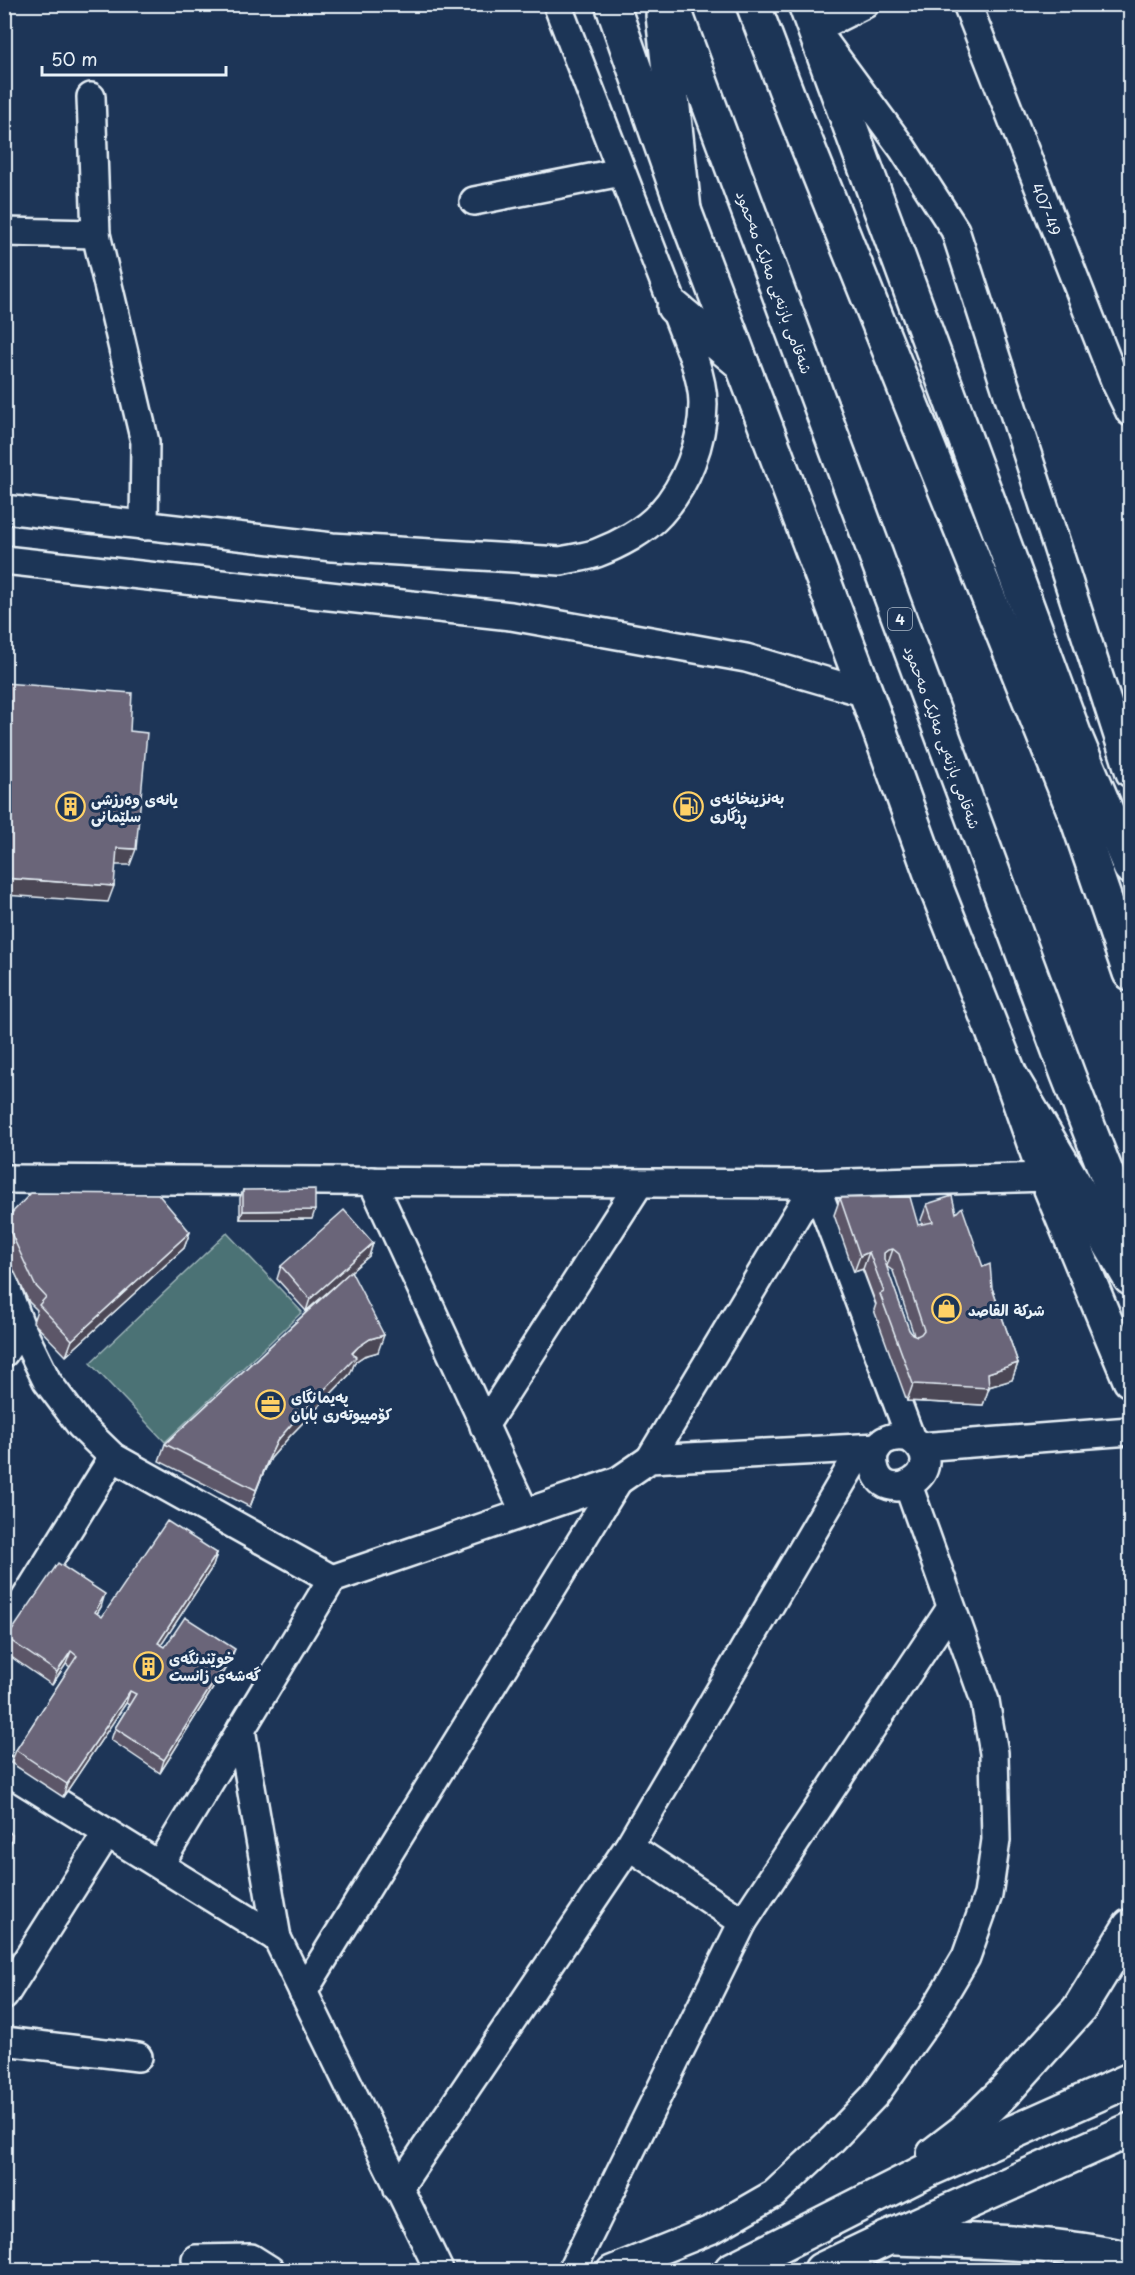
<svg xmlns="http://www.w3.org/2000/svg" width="1135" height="2275" viewBox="0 0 1135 2275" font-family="'Playpen Sans','Playpen Sans Arabic',sans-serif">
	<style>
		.green { fill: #4c7275; stroke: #9ab2b6; stroke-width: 1.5 }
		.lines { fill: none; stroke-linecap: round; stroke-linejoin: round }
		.minor-casing { stroke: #e8f1f8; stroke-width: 32 }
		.major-casing { stroke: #e8f1f8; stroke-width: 38 }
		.highway-casing { stroke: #e8f1f8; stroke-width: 38 }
		.minor { stroke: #1d3557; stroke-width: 27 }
		.major { stroke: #1d3557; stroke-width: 33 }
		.highway { stroke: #1d3557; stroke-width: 33 }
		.wall { fill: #5c5768; stroke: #e8f1f8; stroke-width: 1.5; fill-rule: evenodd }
		.shaded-wall { fill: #4b4755; stroke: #e8f1f8; stroke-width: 1.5 }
		.building { fill: #6b6579; stroke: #e8f1f8; stroke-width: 1.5; fill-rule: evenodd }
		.labels { text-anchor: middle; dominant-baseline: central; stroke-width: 6; stroke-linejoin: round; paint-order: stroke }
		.shield { fill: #1d3557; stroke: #abb9c8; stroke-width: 1.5 }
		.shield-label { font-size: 14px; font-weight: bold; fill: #e8f1f8 }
		.street-label { font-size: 15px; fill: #e8f1f8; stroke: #1d3557 }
		.poi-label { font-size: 15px; font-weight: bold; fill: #e8f1f8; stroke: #1d3557; text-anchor: start }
	</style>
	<rect width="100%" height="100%" fill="#1d3557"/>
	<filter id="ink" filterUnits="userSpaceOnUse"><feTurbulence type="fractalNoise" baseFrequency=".0167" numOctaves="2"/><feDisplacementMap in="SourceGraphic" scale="12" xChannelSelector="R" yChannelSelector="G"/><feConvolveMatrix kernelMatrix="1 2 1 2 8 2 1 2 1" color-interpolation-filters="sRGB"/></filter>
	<g filter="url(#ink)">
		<polygon class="green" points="227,1233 302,1312 165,1442 90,1363"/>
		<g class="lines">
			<defs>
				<g id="minor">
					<polyline points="865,4 815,29 903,149 955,230 1130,773"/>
					<polyline points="967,4 1115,381 1130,412"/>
					<polyline points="91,97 96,234 145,442 144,526"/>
					<polyline points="474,201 621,172"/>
					<polyline points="4,232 96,234"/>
					<path d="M4 509 332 547 561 561C572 558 586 557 597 553 618 545 645 531 660 514 686 486 703 442 703 404 703 388 699 374 694 359L557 4"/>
					<polyline points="4,560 511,616 746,658 866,693"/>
					<polyline points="4,1179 815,1184 1046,1177"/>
					<polyline points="372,1181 525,1513"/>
					<path d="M815 1184 911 1439C955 1471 882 1513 874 1465 870 1442 893 1432 911 1439"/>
					<polyline points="4,1282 21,1328 47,1381 80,1425 113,1457 332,1579"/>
					<polyline points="4,1353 21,1328"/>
					<polyline points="484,1426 639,1184"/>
					<polyline points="920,1447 1130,1431"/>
					<polyline points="650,1459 815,1184"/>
					<polyline points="4,1633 113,1457"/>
					<polyline points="241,1729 277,1938 439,2270"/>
					<polyline points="4,1769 277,1938"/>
					<polyline points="629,1846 743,1922"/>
					<polyline points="160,1864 332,1579 618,1481 650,1459 878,1447"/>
					<polyline points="303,1992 618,1481"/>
					<polyline points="4,1996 107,1833"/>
					<polyline points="4,2041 138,2057"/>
					<polyline points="398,2189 629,1846 862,1448"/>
					<polyline points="196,2259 251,2258 270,2270"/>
					<polyline points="572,2270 743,1922 951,1608"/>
					<polyline points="611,2270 713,2229 774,2194 832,2140 875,2095 931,2016 966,1957 988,1895 996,1840 994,1753 985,1701 908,1485"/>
				</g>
				<g id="major">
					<polyline points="612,4 684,210 866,693 935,885 1010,1075 1046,1177 1130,1380"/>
					<polyline points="805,4 1076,739 1130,867"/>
					<polyline points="674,307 742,364"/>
					<polyline points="934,2154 964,2131 1007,2089 1079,2009 1130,1926"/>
					<path d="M895 2238C974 2241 1053 2241 1130 2259"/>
					<polyline points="731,2270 924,2172 1130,2080"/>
					<polyline points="821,2270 888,2238 1130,2130"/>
				</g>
				<g id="highway">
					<polyline points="672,4 1068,1075 1130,1233"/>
					<polyline points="753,4 794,112 1078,821 1130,973"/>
					<polyline points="663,15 684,210"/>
					<polyline points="1010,1075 1130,1278"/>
				</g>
			</defs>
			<use href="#minor" class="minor-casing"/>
			<use href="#major" class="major-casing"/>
			<use href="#highway" class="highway-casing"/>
			<use href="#minor" class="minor"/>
			<use href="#major" class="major"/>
			<use href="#highway" class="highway"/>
		</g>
		<g class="wall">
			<polygon points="243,1190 312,1219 240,1219 240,1198"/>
			<path d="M840 1198 918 1225 922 1224 921 1220 927 1204 956 1213 983 1267 992 1288 1018 1363 1012 1380 989 1387 983 1405 907 1401 874 1310 876 1304 863 1269 854 1272 834 1215ZM886 1266 893 1271 914 1335 912 1334 909 1330Z"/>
			<polygon points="5,1220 190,1232 184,1248 66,1356 33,1322 37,1310 29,1302 4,1250"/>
			<polygon points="373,1243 369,1256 351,1271 378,1352 364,1356 355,1362 350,1374 290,1436 271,1458 262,1476 250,1507 159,1461 165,1444 346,1275 306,1311 277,1279 281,1266"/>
			<polygon points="217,1553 213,1566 161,1645 165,1647 230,1661 160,1773 111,1740 115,1728 129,1705 126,1703 63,1797 11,1763 16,1750 70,1667 66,1664 52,1685 4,1652 4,1646 7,1638 101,1607 97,1614 102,1617"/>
		</g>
		<g class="shaded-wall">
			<polygon points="117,848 136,849 130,865 111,865"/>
			<polygon points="4,878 114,886 108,902 4,895"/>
			<polygon points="315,1210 312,1219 240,1219 243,1211"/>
			<polygon points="190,1232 184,1248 66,1356 72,1340"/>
			<polygon points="373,1243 369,1256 306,1311 310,1299"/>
			<polygon points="893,1249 887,1266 882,1266 884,1253 888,1250"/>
			<polygon points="869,1252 863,1269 854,1272 860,1256"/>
			<polygon points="384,1335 378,1352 364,1356 355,1362 350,1374 290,1436 271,1458 262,1476 250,1507 268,1460 277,1441 358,1347 370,1339"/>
			<polygon points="1018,1363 1012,1380 985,1388 989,1388 983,1405 907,1401 913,1384 988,1373"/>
			<polygon points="217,1553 213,1566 154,1656 158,1643"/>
			<polygon points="105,1594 101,1607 90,1625 95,1612"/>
			<polygon points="235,1649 230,1661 160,1773 164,1760"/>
			<polygon points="71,1651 66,1664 52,1685 57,1672"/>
			<polygon points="130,1691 126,1703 63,1797 67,1784"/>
			<polygon points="11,1842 4,1860 4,1855"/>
		</g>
		<g class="building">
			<polygon points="4,683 132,693 130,731 147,733 136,849 117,848 114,886 4,878"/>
			<polygon points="315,1189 315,1210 243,1211 243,1190"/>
			<polygon points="31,1193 158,1194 190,1232 72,1340 39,1305 46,1297 35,1285 5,1220"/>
			<path d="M952 1196 956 1213 962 1207 983 1267 990 1264 992 1288 1018 1363 988 1373 989 1388 913 1384 880 1294 884 1292 869 1252 860 1256 840 1198 910 1197 918 1225 933 1222 927 1204ZM893 1249 899 1254 924 1330 921 1334 917 1336 912 1334 909 1330 884 1259V1253L888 1250Z"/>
			<polygon points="344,1210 373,1243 310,1299 281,1266"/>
			<polygon points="351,1271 384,1335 370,1339 358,1347 352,1353 356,1357 296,1419 277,1441 268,1460 256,1490 165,1444"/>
			<polygon points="167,1521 217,1553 158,1643 165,1647 185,1617 235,1649 164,1760 115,1728 136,1694 130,1691 67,1784 16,1750 77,1656 71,1651 57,1672 7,1638 58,1563 105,1594 95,1612 102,1617"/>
			<polygon points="4,1825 12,1835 11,1842 4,1855"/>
			<polygon points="245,2265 246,2271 138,2271 138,2269"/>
		</g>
	</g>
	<defs>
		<symbol id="fuel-ring" viewBox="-11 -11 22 22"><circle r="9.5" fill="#1d3557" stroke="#ffd166" stroke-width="1.5"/><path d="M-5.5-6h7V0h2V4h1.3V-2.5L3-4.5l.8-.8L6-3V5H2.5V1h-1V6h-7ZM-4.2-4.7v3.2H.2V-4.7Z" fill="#ffd166"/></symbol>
		<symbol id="building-ring" viewBox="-11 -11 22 22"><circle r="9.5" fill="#1d3557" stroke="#ffd166" stroke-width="1.5"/><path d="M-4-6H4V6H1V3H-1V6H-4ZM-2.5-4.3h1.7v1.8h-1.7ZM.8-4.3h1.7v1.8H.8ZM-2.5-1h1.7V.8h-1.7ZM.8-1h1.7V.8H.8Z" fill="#ffd166"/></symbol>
		<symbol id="shop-ring" viewBox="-11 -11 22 22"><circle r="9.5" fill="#1d3557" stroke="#ffd166" stroke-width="1.5"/><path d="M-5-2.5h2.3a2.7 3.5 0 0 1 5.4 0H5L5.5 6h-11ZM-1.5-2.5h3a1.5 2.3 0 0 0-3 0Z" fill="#ffd166"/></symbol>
		<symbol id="office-ring" viewBox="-11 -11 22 22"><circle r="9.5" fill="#1d3557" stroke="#ffd166" stroke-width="1.5"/><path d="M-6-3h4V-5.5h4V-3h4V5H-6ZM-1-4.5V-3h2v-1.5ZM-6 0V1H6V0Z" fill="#ffd166"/></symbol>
	</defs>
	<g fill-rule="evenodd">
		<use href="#fuel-ring" x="672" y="790" width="33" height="33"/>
		<use href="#building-ring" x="54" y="790" width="33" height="33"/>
		<use href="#shop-ring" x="930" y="1292" width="33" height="33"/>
		<use href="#office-ring" x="254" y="1388" width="33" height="33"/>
		<use href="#building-ring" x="132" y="1650" width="33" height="33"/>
	</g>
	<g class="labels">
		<rect class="shield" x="888" y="608" width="24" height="22" rx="4.5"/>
		<g class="shield-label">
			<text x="900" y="619">4</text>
		</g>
		<g class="street-label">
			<text transform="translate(1047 209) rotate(69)">407-49</text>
			<text transform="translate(775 282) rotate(70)">شەقامی بازنەیی مەلیک مەحمود</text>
			<text transform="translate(943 737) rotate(70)">شەقامی بازنەیی مەلیک مەحمود</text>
		</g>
		<g class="poi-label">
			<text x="710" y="797">بەنزینخانەی<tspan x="710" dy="17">ڕزگاری</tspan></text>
			<text x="91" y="798">یانەی وەرزشی<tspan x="91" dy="17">سلێمانی</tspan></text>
			<text x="968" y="1309">شركة القاصد</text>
			<text x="291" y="1396">پەیمانگای<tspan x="291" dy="17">کۆمپیوتەری بابان</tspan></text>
			<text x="169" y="1657">خوێندنگەی<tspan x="169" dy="17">گەشەی زانست</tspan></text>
		</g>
	</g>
	<rect width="1135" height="2275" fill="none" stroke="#1d3557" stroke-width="24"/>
	<rect x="12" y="12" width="1111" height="2251" fill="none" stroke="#e8f1f8" stroke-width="2" filter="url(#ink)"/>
	<path d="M42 66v9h184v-9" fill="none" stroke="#e8f1f8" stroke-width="3"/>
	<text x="51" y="66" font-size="18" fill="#e8f1f8" stroke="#1d3557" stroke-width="4.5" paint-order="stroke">50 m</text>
</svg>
